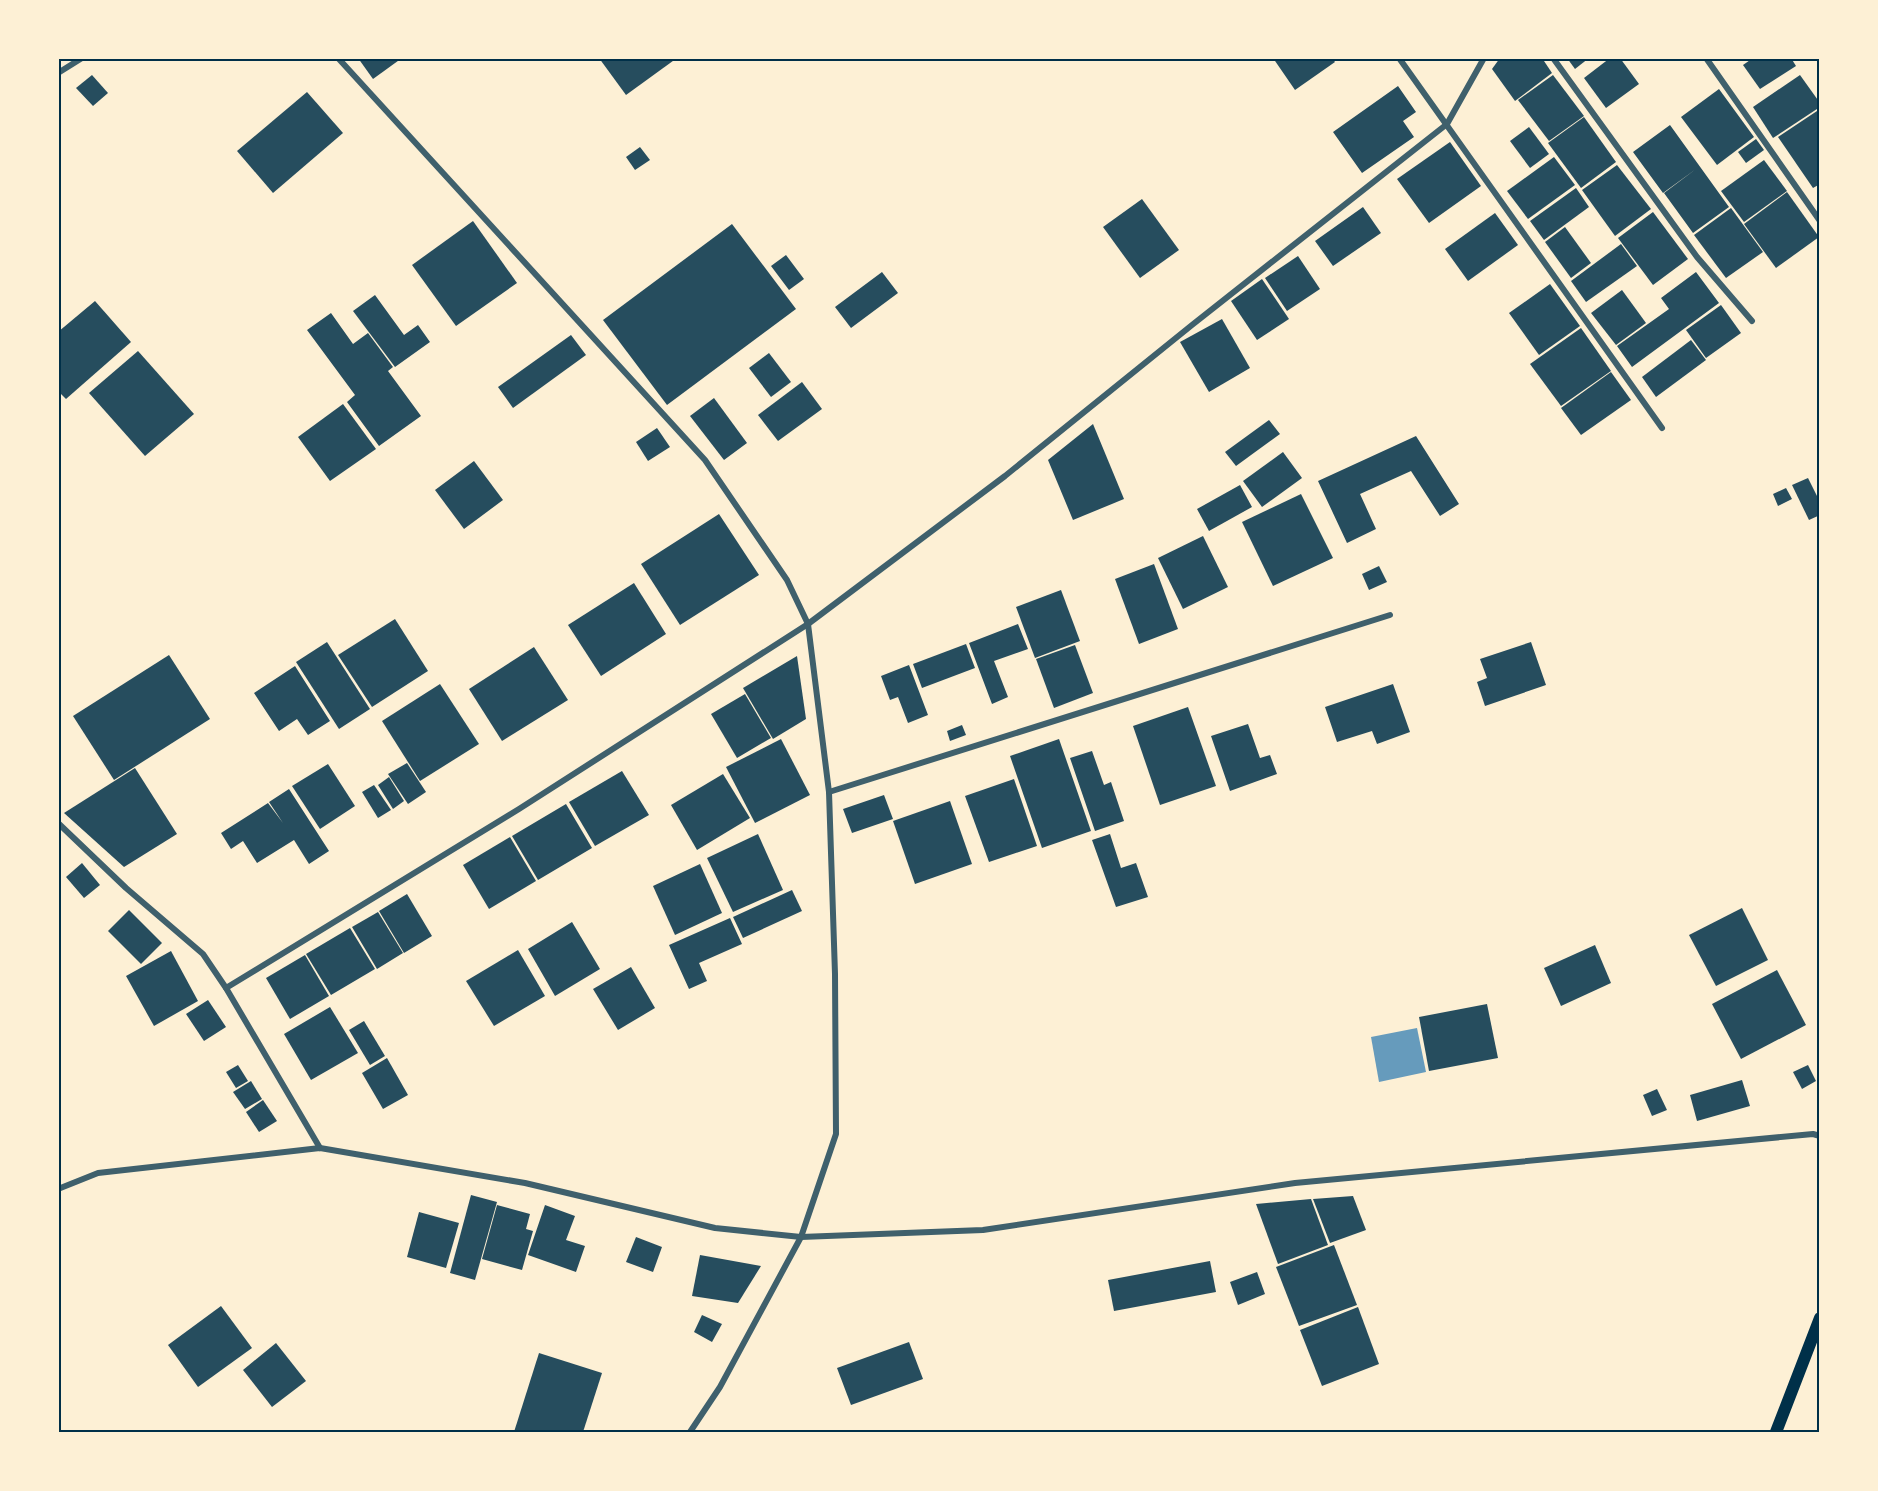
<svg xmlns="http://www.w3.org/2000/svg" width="1878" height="1491" viewBox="0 0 1878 1491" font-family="'PT Sans',sans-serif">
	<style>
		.water { fill: #669bbc }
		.building { fill: #264d5e }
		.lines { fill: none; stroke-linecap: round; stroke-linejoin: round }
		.minor { stroke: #3f606c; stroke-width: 6 }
		.secondary { stroke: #003049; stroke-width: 12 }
		.neatline { fill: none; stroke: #003049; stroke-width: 2 }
	</style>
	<rect width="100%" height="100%" fill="#fdf0d5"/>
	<polygon class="water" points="1417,1028 1426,1072 1379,1082 1371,1037"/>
	<g class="building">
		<polygon points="358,58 402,58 373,79"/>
		<polygon points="599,58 677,58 626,95"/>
		<polygon points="1273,58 1332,58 1335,62 1295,90"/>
		<polygon points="1500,58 1542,58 1552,73 1515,101 1492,69"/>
		<polygon points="1567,58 1589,58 1575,69"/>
		<polygon points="1610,58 1620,58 1639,84 1606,108 1584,78"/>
		<polygon points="1753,58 1791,58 1796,66 1760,89 1743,65"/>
		<polygon points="92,75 108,93 93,106 76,88"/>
		<polygon points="1553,75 1584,116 1549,141 1518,100"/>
		<polygon points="1800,75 1820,103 1820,107 1773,138 1753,107"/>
		<polygon points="1398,86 1416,112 1403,121 1414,137 1362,173 1333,132"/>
		<polygon points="1719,89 1754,137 1717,165 1681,117"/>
		<polygon points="307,92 343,133 273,193 237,151"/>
		<polygon points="1820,109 1820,184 1813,188 1778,137"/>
		<polygon points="1584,117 1616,162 1581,188 1548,143"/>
		<polygon points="1670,125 1729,207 1693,233 1664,193 1696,169 1663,193 1633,152"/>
		<polygon points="1529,127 1549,154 1530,168 1510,141"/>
		<polygon points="1756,139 1764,150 1746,163 1738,152"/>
		<polygon points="1450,142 1481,186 1429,223 1397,179"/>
		<polygon points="640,147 650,160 635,170 626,157"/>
		<polygon points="1554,157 1575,185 1528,219 1507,191"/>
		<polygon points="1764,160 1787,191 1744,222 1721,191"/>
		<polygon points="1617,165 1651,209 1615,236 1582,190"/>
		<polygon points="1576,188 1589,207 1544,240 1530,221"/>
		<polygon points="1787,192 1819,237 1776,268 1744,224"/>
		<polygon points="1142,199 1179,250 1140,278 1103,227"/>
		<polygon points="1363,207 1381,233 1333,266 1315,241"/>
		<polygon points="1731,208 1763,252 1726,278 1694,235"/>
		<polygon points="1653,212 1688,259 1653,285 1618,238"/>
		<polygon points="1495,213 1518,245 1468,281 1445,249"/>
		<polygon points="473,221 517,283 456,326 412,265"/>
		<polygon points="732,224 796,309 667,405 603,320"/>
		<polygon points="1565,227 1591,263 1571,278 1545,242"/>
		<polygon points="1621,244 1637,266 1586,302 1571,281"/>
		<polygon points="786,255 804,279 789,290 771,266"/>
		<polygon points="1298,256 1320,289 1287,311 1265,278"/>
		<polygon points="882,272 898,293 851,328 835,307"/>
		<polygon points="1696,272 1719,303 1632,367 1617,346 1669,309 1661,298"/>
		<polygon points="1262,279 1289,319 1257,340 1231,301"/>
		<polygon points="1550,284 1580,326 1539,355 1509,313"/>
		<polygon points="1622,290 1646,323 1616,345 1591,313"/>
		<polygon points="375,295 404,335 418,325 430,342 395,367 353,311"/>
		<polygon points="95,301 131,342 66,399 58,391 58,332"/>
		<polygon points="1721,305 1741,333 1706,358 1686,330"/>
		<polygon points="331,313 353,344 368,333 393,367 388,371 421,416 379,446 347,402 355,395 307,330"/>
		<polygon points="1222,319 1250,368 1209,392 1180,342"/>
		<polygon points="1581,328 1611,371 1561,406 1530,364"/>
		<polygon points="571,335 586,355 513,408 498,387"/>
		<polygon points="1691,340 1706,360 1656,397 1642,377"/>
		<polygon points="138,351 194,414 145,456 89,393"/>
		<polygon points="769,353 791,382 771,397 749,368"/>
		<polygon points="1611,372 1631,400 1581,435 1561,408"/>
		<polygon points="802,382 822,409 778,441 758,415"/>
		<polygon points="714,398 747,443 724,460 690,416"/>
		<polygon points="343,404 376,449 330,481 298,437"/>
		<polygon points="1269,420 1280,434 1236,466 1225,452"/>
		<polygon points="1093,424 1124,499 1073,520 1048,460"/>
		<polygon points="657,428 670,447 648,461 636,442"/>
		<polygon points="1416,436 1459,504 1440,516 1411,471 1360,494 1376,529 1347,543 1318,481"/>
		<polygon points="1283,452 1302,478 1262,507 1243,481"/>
		<polygon points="474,461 503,500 464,529 435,490"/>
		<polygon points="1808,478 1820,502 1820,515 1809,520 1792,485"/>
		<polygon points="1240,485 1252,507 1209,531 1197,509"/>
		<polygon points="1786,488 1792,499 1778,506 1773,494"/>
		<polygon points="1301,494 1333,558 1273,586 1242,522"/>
		<polygon points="719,514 759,575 680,625 641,564"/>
		<polygon points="1203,536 1228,587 1183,609 1158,558"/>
		<polygon points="1154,564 1178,629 1139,644 1115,579"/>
		<polygon points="1379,566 1387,582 1369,590 1362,574"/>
		<polygon points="634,583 666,634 601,676 568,625"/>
		<polygon points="1061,590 1080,641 1035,658 1016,607"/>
		<polygon points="395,619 428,671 372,707 338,655"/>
		<polygon points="1018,624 1028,649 994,661 1008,697 992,704 969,643"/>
		<polygon points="327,642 370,709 339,729 296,662"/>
		<polygon points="1531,642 1546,685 1485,706 1477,682 1487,678 1480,659"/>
		<polygon points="966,644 975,668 922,688 913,664"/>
		<polygon points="1075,645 1093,693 1054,708 1036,659"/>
		<polygon points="534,647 568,700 502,741 469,689"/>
		<polygon points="169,655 210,719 114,780 73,716"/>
		<polygon points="797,656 806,719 773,739 743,688"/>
		<polygon points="909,665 928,715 908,723 898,697 890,700 881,676"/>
		<polygon points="295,666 330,721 308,735 297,719 279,731 254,693"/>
		<polygon points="440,684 479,744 420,781 382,721"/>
		<polygon points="1393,684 1410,732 1377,744 1372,731 1337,742 1325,707"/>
		<polygon points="745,694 771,738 737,758 711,714"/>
		<polygon points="1188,707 1216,786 1160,805 1133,726"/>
		<polygon points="1248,724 1260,758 1270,755 1277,774 1230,791 1211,736"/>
		<polygon points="962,725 966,735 950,741 947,731"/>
		<polygon points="781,739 810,795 755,823 726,767"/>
		<polygon points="1059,739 1091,831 1042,848 1010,756"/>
		<polygon points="1092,751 1104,785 1111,782 1124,821 1095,831 1070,758"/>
		<polygon points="407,763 426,792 408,804 388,774"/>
		<polygon points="328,764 355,806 320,829 292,786"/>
		<polygon points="135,768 177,834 124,867 64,813"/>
		<polygon points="622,771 649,815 595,846 569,802"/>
		<polygon points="723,774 750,818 697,850 671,805"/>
		<polygon points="389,777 404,801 393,809 378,785"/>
		<polygon points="1014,779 1037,846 989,862 965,796"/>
		<polygon points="374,785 391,810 378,818 362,792"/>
		<polygon points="289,789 329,851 309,864 294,840 257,863 243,841 231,849 221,833 268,803 283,823 269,802"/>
		<polygon points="884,795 893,819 852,833 843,809"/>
		<polygon points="950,801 972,864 915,884 893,821"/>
		<polygon points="566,804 592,848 538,880 512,836"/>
		<polygon points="758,834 783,890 733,912 707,858"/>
		<polygon points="1110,834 1121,868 1136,863 1148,897 1116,907 1092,840"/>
		<polygon points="510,837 536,881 489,909 463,865"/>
		<polygon points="82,863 100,885 84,898 66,877"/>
		<polygon points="700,864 722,913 675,935 653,886"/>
		<polygon points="792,890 802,911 743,938 733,917"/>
		<polygon points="407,894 432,936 404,953 379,911"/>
		<polygon points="1742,908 1768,960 1716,986 1689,935"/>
		<polygon points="129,910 162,943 141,964 108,931"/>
		<polygon points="378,912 403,953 377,969 352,927"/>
		<polygon points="730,918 742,944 699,963 707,981 689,989 669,945"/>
		<polygon points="572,922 600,969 555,996 528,949"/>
		<polygon points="350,928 375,969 331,995 306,954"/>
		<polygon points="1595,945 1611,983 1561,1006 1544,968"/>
		<polygon points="518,950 545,996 494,1026 466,981"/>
		<polygon points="171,951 198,1001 154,1026 126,976"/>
		<polygon points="305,955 329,996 290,1019 266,978"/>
		<polygon points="631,967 655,1008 618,1030 593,989"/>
		<polygon points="1777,970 1806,1025 1741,1059 1712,1004"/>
		<polygon points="208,1000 226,1027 204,1041 186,1014"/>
		<polygon points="1487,1004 1498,1058 1429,1071 1419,1017"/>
		<polygon points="330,1007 358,1053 311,1080 284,1034"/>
		<polygon points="364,1021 385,1056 370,1065 349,1030"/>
		<polygon points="387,1058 408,1095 383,1109 362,1073"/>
		<polygon points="238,1065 248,1081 236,1088 226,1072"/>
		<polygon points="1808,1065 1816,1081 1802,1089 1793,1072"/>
		<polygon points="1742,1080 1750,1106 1697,1121 1690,1095"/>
		<polygon points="251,1081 262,1099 245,1109 233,1092"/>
		<polygon points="1657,1089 1667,1110 1652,1116 1643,1095"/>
		<polygon points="263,1100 277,1121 259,1132 246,1112"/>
		<polygon points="471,1195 497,1202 475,1280 450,1273"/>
		<polygon points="1353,1196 1366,1230 1330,1243 1313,1199"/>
		<polygon points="1311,1199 1328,1245 1278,1264 1256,1204"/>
		<polygon points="497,1205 530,1214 526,1229 533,1231 522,1270 482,1259"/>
		<polygon points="545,1205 575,1216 566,1240 585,1246 576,1272 528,1255"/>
		<polygon points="419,1212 459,1223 446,1268 407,1257"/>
		<polygon points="636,1237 662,1247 653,1272 626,1262"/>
		<polygon points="1334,1245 1357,1305 1299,1326 1276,1267"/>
		<polygon points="700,1255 761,1266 738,1303 692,1296"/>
		<polygon points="1210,1261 1216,1292 1114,1311 1108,1280"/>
		<polygon points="1257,1272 1265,1294 1238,1305 1230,1282"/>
		<polygon points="221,1306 252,1348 198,1387 168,1345"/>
		<polygon points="1358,1307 1379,1364 1322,1386 1300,1330"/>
		<polygon points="702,1315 722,1324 712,1342 694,1332"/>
		<polygon points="909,1342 923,1379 851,1405 837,1368"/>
		<polygon points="276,1343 306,1381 272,1407 243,1370"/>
		<polygon points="539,1353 602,1373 583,1432 514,1432"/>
	</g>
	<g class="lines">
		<g class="minor">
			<polyline points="338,58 705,460 787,580 808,624 829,792 835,974 836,1134 801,1237 720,1387 690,1432"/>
			<polyline points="1399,58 1662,428"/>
			<polyline points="1553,58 1697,257 1752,321"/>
			<polyline points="1706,58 1820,221"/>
			<polyline points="58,73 82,58"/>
			<polyline points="829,792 1390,615"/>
			<polyline points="58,823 126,888 203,954 226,988 320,1148"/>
			<polyline points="226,988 519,809 808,624 1005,476 1192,325 1447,124 1484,58"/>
			<polyline points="58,1189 98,1173 320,1148 525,1183 715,1228 801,1237 983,1230 1295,1183 1813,1134 1820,1136"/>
		</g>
		<polyline class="secondary" points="1776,1432 1820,1318"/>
	</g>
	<rect width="1878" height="1491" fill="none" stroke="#fdf0d5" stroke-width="120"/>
	<rect x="60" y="60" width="1758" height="1371" class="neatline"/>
</svg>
